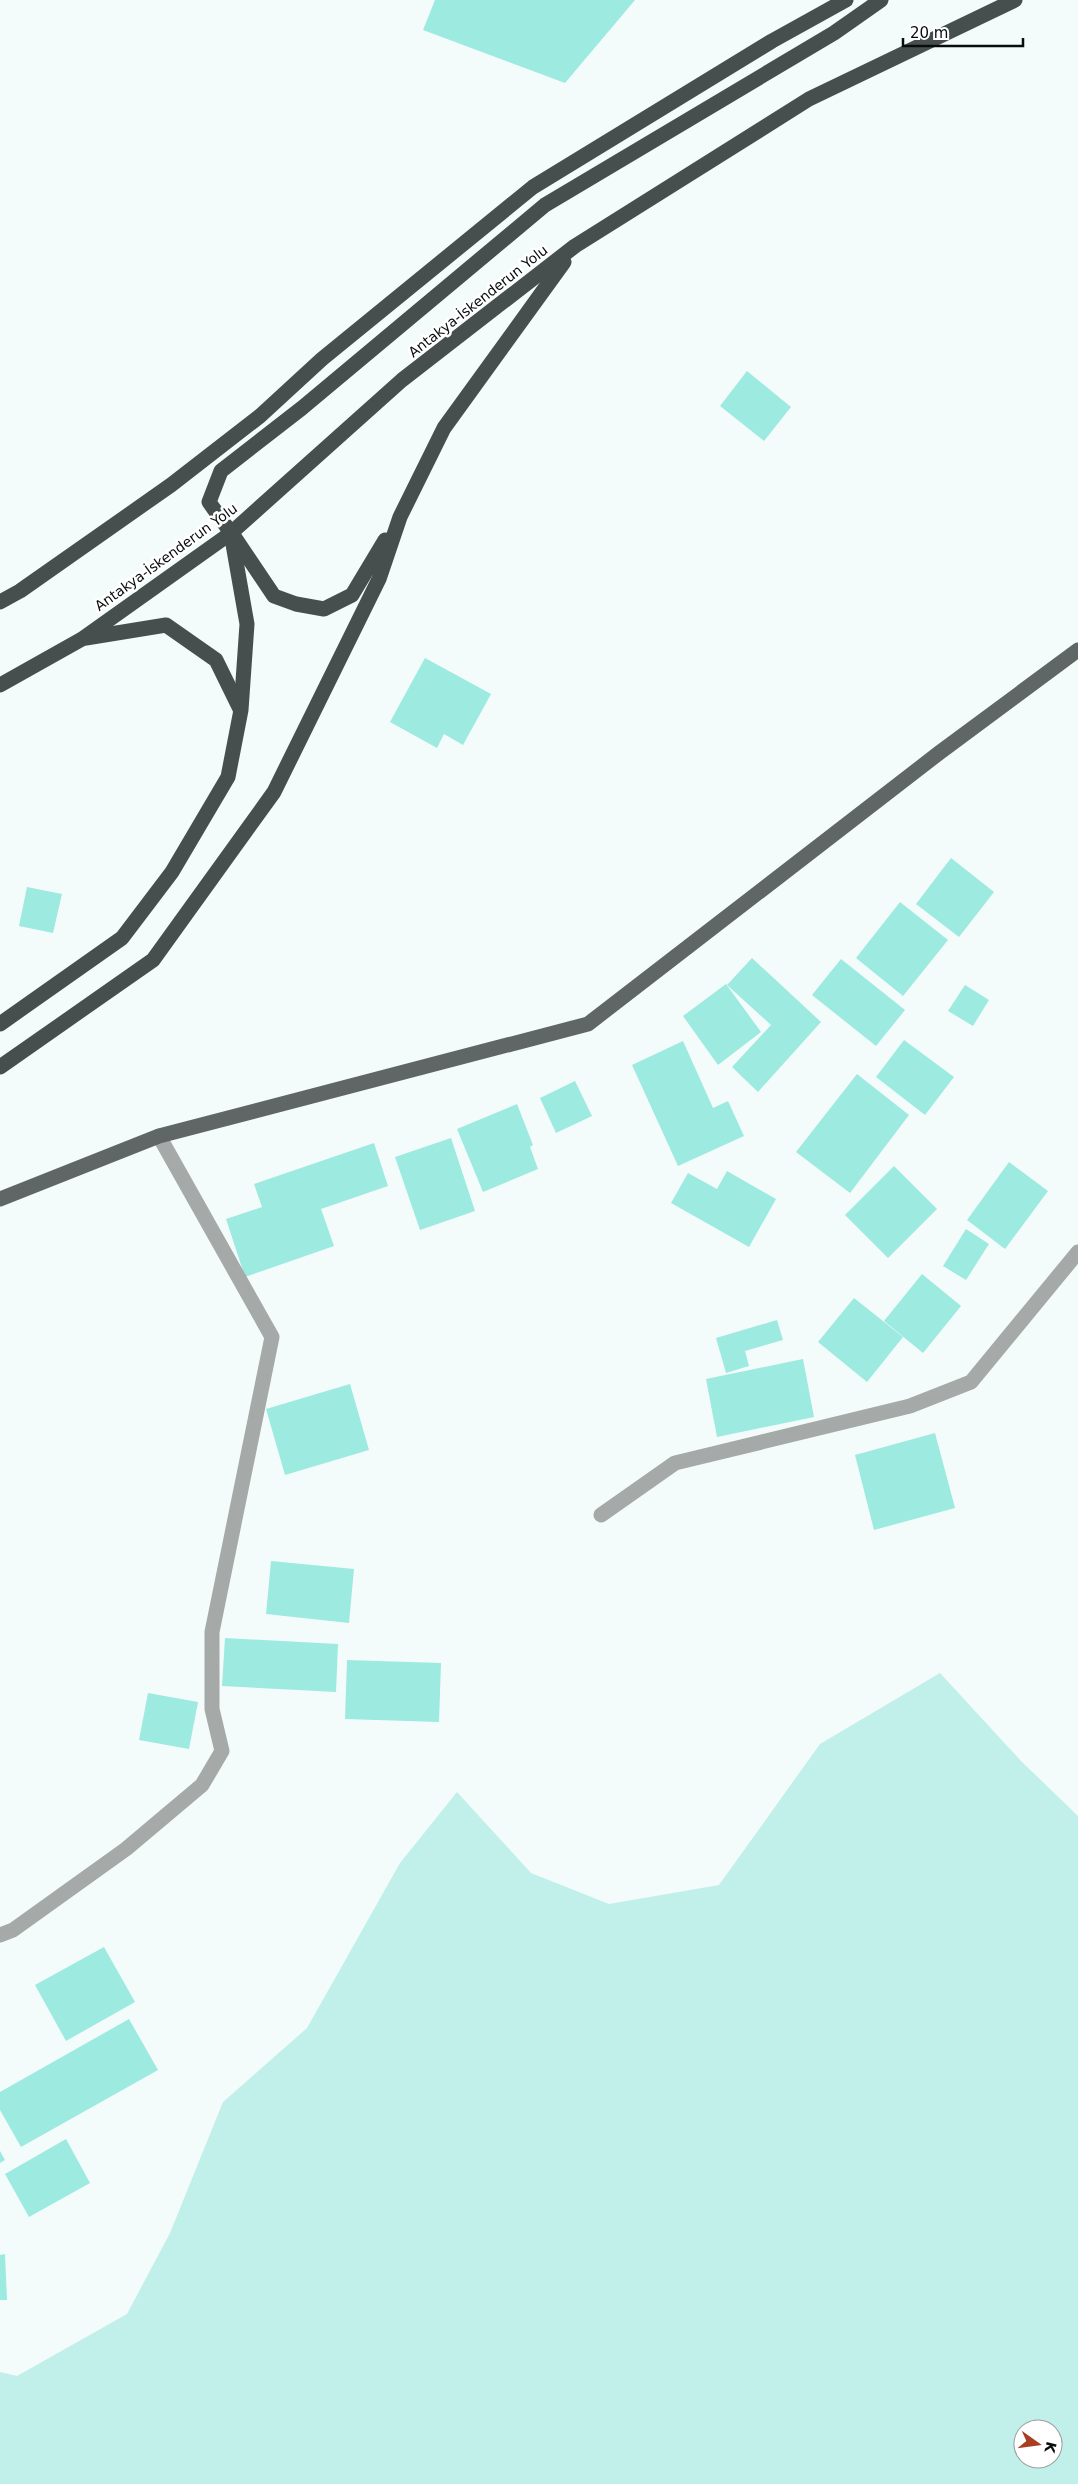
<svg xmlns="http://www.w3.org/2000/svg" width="1078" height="2484" viewBox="0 0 1078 2484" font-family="'DejaVu Sans',sans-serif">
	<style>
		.green { fill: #c1efe9; fill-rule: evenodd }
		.building { fill: #9deae0 }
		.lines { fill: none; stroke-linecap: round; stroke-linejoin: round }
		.minor { stroke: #a5a9a8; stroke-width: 15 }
		.major { stroke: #5f6665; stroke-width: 15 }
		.highway { stroke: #474f4e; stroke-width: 15 }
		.labels { text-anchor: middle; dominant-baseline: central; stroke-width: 5; stroke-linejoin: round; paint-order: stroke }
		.street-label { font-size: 14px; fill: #090c0c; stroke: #fff }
	</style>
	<rect width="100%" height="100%" fill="#f3fcfb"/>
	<path class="green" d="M940 1673 1022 1762 1078 1816V2484H0V2372L17 2376 127 2314 170 2233 223 2102 307 2028 400 1863 457 1792 531 1873 609 1904 719 1885 820 1744ZM1023 2429H1053V2459H1023Z"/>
	<g class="building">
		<polygon points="435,0 635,0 565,83 423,30"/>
		<polygon points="747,371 791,407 764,441 720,406"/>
		<polygon points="425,658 491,694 463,745 444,734 437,748 390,722"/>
		<polygon points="951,858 994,892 959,937 916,904"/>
		<polygon points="27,887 62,894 53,933 19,926"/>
		<polygon points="900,902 948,940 903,996 856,958"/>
		<polygon points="752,958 821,1022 758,1092 732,1067 771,1025 727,985"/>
		<polygon points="841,959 905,1010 876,1046 812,995"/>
		<polygon points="726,984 761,1032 718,1065 683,1016"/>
		<polygon points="965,985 989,1000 973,1026 948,1011"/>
		<polygon points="904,1040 954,1077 925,1115 876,1077"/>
		<polygon points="683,1041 713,1108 728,1101 744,1136 678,1166 632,1065"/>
		<polygon points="857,1074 909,1115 850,1193 796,1152"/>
		<polygon points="575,1081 592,1116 556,1133 540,1098"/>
		<polygon points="517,1104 533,1145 530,1147 538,1169 483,1192 457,1129"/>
		<polygon points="451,1138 475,1211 420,1230 395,1157"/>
		<polygon points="374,1143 388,1186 321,1209 334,1246 245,1277 226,1219 262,1207 254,1184"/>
		<polygon points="1009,1162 1048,1191 1005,1249 967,1220"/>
		<polygon points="894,1166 937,1209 888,1258 845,1215"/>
		<polygon points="727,1171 776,1199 749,1247 671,1203 688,1173 717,1189"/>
		<polygon points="966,1229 989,1244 966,1280 943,1266"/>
		<polygon points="922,1274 961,1306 923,1353 884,1321"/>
		<polygon points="854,1298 903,1337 867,1382 818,1342"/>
		<polygon points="777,1320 783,1340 745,1351 749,1366 726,1373 716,1338"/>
		<polygon points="803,1359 814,1417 717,1437 706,1379"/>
		<polygon points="350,1384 369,1450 285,1475 266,1409"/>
		<polygon points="935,1433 955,1508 874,1530 855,1455"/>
		<polygon points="271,1561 354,1569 349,1623 266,1614"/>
		<polygon points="225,1638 338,1644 336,1692 222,1686"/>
		<polygon points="347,1660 441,1663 439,1722 345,1719"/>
		<polygon points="148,1693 198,1702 189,1749 139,1740"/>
		<polygon points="104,1947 135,2002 66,2041 35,1985"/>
		<polygon points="129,2019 158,2070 21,2147 0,2110 0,2092"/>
		<polygon points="66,2139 90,2183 29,2217 5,2174"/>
		<polygon points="0,2151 5,2160 0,2163"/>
		<polygon points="5,2254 7,2300 0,2300 0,2255"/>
	</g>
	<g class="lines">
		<g class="minor">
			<polyline points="601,1515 675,1463 910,1406 971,1382 1078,1252"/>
			<polyline points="0,1935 13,1930 126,1849 202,1785 222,1751 212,1709 212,1632 272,1337 159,1136"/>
		</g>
		<polyline class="major" points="0,1199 159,1136 588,1024 939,753 1078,650"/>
		<g class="highway">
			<polyline points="235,538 274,596 296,604 324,609 352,595 385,540"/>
			<polyline points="0,602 20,591 171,485 260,416 322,359 533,187 772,41 846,0"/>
			<polyline points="86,638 166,625 216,660 240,709"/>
			<polyline points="0,685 82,639 231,533 402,380 575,246 809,99 1015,0"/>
			<polyline points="0,1024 122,938 172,872 228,777 241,710 247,624 231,533 209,502 221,471 302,408 545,205 834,33 881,0"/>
			<polyline points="0,1067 153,960 274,792 379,579 400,517 444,428 564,262"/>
		</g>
	</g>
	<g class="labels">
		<g class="street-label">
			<text transform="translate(478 301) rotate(-38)">Antakya-İskenderun Yolu</text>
			<text transform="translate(166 557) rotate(-36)">Antakya-İskenderun Yolu</text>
		</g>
	</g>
	<g transform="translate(1038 2444) rotate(104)"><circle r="24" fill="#ffffff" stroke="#9d9e9e"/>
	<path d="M0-4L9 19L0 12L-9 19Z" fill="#a83f22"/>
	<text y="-8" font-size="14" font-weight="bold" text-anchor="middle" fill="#090c0c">K</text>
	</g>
	<path d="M903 38v8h120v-8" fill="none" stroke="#090c0c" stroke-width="2.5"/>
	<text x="910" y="38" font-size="15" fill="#090c0c" stroke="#ffffff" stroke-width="4" paint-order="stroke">20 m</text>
</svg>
